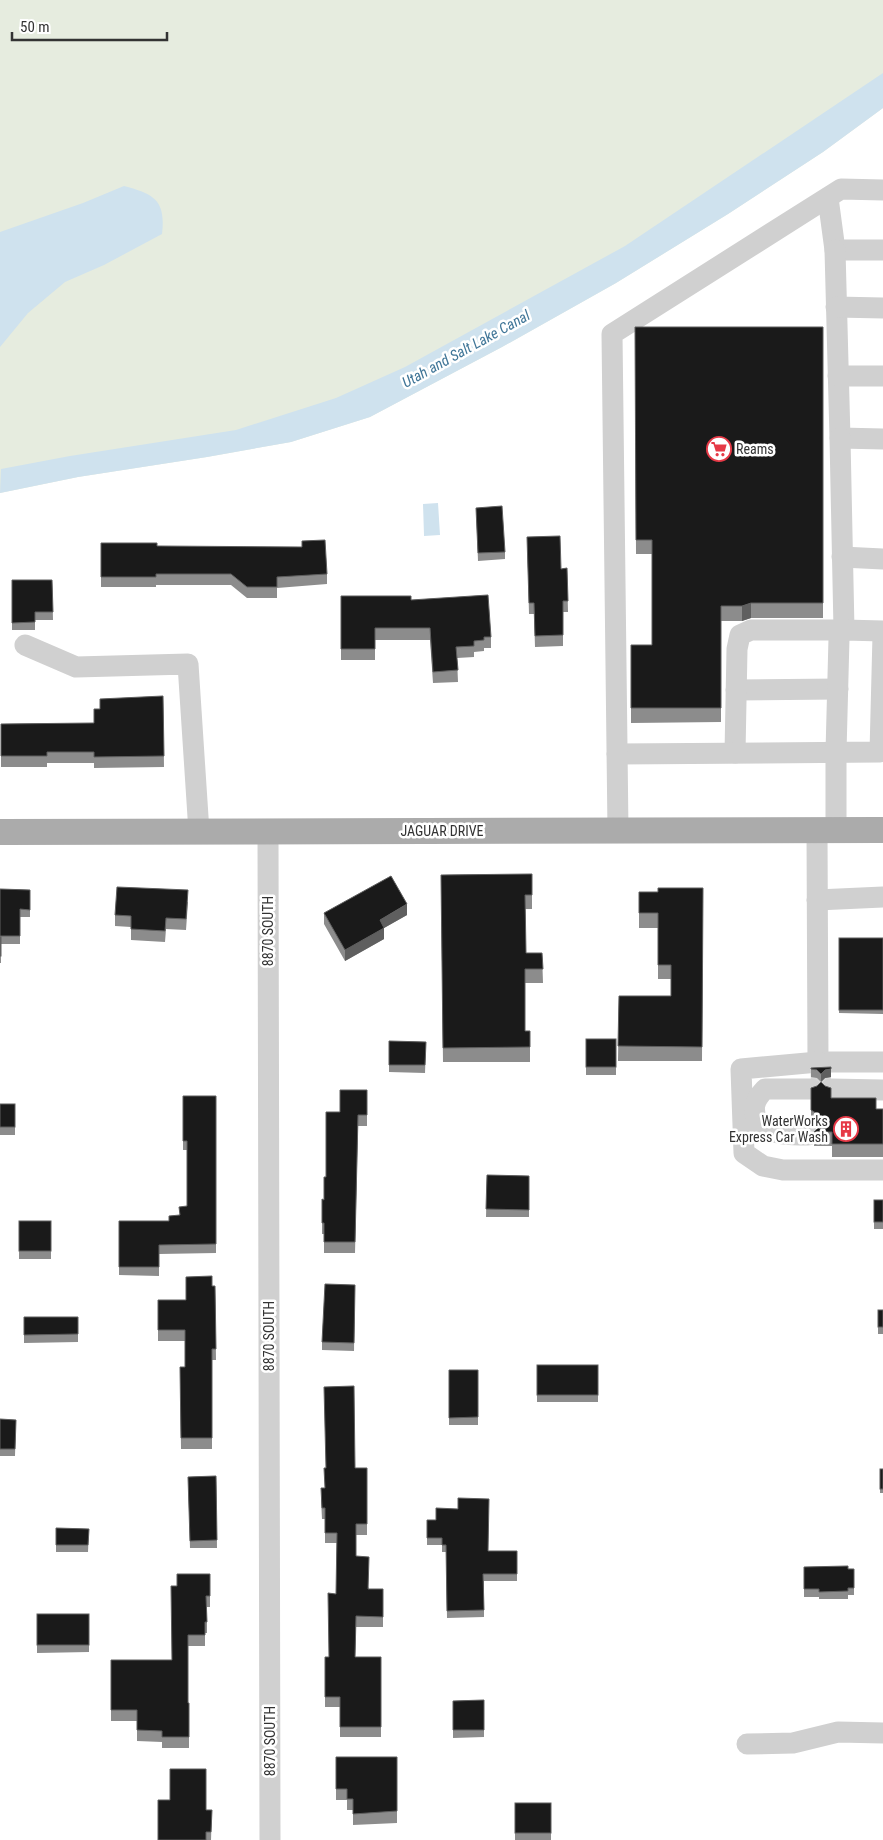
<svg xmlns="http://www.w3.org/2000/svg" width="883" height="1840" viewBox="0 0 883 1840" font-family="'Roboto Condensed',sans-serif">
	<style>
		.green { fill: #e6ecdf }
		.water { fill: #cfe2ee }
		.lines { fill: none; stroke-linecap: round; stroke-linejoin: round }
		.minor-tunnel { stroke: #d6d6d6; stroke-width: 21; stroke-dasharray: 21 11; stroke-linecap: butt }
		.minor { stroke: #d0d0d0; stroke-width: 21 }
		.major { stroke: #ababab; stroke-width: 26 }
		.wall { fill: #8c8c8c }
		.shaded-wall { fill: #5f5f5f }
		.building { fill: #1a1a1a; stroke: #5f5f5f }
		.labels { text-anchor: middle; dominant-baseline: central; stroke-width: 5; stroke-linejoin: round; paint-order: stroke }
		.poi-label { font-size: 14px; fill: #333; stroke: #fff; text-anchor: start }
		.street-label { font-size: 14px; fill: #333; stroke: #fff }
		.water-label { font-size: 15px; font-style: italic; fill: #3f7597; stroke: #fff }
	</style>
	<rect width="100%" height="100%" fill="#fff"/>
	<polygon class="green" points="0,0 883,0 883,108 823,152 728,214 616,283 502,347 370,417 291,442 207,457 78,477 0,493"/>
	<g class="water">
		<polygon points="883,73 883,108 823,152 728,214 616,283 502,347 370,417 291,442 207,457 78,477 0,493 1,469 70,456 236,430 336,398 405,367 625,246"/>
		<path d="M124 186C154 194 166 200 162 234L104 265 65 282 28 313 0 347V232L83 203Z"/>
		<polygon points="438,503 440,535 424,536 423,504"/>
	</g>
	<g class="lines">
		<polyline class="minor-tunnel" points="811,1082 831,1081"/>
		<g class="minor">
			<polyline points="828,198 835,250 883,250"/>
			<polyline points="835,250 840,438 883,439"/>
			<polyline points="836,307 883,308"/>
			<polyline points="838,376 883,376"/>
			<polyline points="842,557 883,559"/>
			<polyline points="25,645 76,667 188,664 199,832"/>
			<polyline points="736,690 838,689"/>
			<polyline points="735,753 737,649 740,635 751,630 844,630 840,438"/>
			<polyline points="617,754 880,752 883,635"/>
			<polyline points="268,831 270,1840"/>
			<polyline points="618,831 612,334 841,189 883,190"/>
			<polyline points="817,831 818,1062 883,1062"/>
			<polyline points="836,831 836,752 839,638 844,630 883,631"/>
			<polyline points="817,900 883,897"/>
			<polyline points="818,1062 741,1069 744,1153 763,1166 783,1170 883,1170"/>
			<polyline points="831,1089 883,1090"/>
			<path d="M808 1135C790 1135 774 1135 758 1125 752 1107 753 1102 765 1089H811"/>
			<polyline points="747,1744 793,1743 838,1732 883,1733"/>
		</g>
		<polyline class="major" points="0,832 883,830"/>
	</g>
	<g class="wall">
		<polygon points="635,327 823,327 823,618 751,618 742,621 721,621 721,722 631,723 631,645 652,645 652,554 636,554"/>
		<polygon points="476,508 505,552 505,559 478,561"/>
		<polygon points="527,537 561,569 567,568 568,612 563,612 563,646 535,647 534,614 529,614"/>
		<polygon points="101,543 157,546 327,574 327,584 277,588 277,598 247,598 231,585 156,585 156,587 101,587"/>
		<polygon points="12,580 52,580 53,620 35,620 35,630 12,630"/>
		<polygon points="341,596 411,600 491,637 491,648 484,648 484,651 474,652 474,657 457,658 458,682 433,683 430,640 375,640 375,660 341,660"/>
		<polygon points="163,696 164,767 94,768 94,763 47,763 47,767 1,767 1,724 94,723 100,709"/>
		<polygon points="532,874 532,909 525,909 526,953 542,953 543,983 525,983 525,1031 530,1031 530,1062 443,1062 441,875"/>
		<polygon points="703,888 702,1061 618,1061 619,996 671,996 671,979 658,979 658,928 639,928 639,892 658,892"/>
		<polygon points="0,889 30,890 30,917 20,917 20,944 1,944 1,963 0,963"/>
		<polygon points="188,902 186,930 166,929 165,942 131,940 131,927 115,926 115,915"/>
		<polygon points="324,913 407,915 384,928 384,939 345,961 324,924"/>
		<polygon points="839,938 883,938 883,1014 839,1013"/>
		<rect x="586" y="1039" width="30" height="36"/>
		<polygon points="389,1041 426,1042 425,1073 389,1072"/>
		<polygon points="811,1068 831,1077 825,1078 821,1082 817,1078 811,1077"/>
		<polygon points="811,1088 831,1098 876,1109 883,1109 883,1157 832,1157 832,1146 814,1146 814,1132 818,1128 811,1123"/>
		<polygon points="367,1090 367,1126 358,1126 355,1253 324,1253 324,1234 322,1234 322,1223 326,1177 340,1112"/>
		<polygon points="183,1096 216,1096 216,1253 159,1254 159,1276 119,1275 119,1221 169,1221 179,1215 187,1206 187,1150 183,1150"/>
		<rect x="0" y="1104" width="15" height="31"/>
		<polygon points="487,1175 529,1176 529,1217 486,1217"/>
		<rect x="874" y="1200" width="9" height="29"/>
		<rect x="19" y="1221" width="32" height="38"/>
		<polygon points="355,1285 354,1351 322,1350 322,1342"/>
		<polygon points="212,1286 215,1286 216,1360 212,1360 212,1449 181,1449 180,1367 185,1367 185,1341 158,1341 158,1300 186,1300"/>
		<rect x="878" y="1310" width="5" height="24"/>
		<polygon points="24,1317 78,1317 78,1342 24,1343"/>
		<rect x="537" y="1365" width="61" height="37"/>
		<rect x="449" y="1370" width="29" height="55"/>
		<polygon points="0,1419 16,1420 15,1456 0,1456"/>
		<polygon points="355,1468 367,1468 367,1535 356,1535 356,1556 369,1589 383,1589 383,1627 356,1627 355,1657 381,1657 381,1737 340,1737 340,1707 325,1707 325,1657 329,1657 336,1594 337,1543 325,1543 325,1519 322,1519 321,1499 325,1488"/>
		<rect x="880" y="1469" width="3" height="24"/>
		<polygon points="216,1476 217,1548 190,1548 188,1477"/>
		<polygon points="427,1520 488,1551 517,1551 517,1581 484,1581 484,1617 447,1618 446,1552 442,1552 442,1545 427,1545"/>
		<polygon points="56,1528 89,1529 88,1552 56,1552"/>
		<polygon points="804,1567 854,1569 854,1595 848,1595 848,1599 819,1599 819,1597 804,1597"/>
		<polygon points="210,1574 210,1607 207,1607 207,1633 205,1633 205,1646 188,1646 188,1703 189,1703 189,1748 162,1748 162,1742 137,1741 137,1721 111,1721 111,1660 172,1660 177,1586"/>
		<polygon points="37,1614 89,1614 89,1652 37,1653"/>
		<polygon points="484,1700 484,1737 453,1738 453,1701"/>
		<polygon points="336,1757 397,1811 397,1823 353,1825 353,1810 347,1810 347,1800 336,1800"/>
		<rect x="515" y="1803" width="36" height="37"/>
		<polygon points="206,1810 212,1810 211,1840 158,1840"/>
	</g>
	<g class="shaded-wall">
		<polygon points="751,603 751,618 742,621 742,606"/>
		<polygon points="407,904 407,915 384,928 384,939 345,961 345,950 380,920"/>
		<polygon points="831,1069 831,1077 825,1078 821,1082 821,1074 825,1070"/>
	</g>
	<g class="building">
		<polygon points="635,327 823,327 823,603 751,603 742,606 721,606 721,708 631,708 631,645 652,645 652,540 636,540"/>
		<polygon points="502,506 505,552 478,553 476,508"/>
		<polygon points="560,536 561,569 567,568 568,601 563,601 563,635 535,636 534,603 529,603 527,537"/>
		<polygon points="325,540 327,574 277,577 277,587 247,587 231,574 156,574 156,577 101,577 101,543 157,543 157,546 302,547 302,541"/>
		<polygon points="12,580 52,580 53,612 35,612 35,622 12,623"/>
		<polygon points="488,595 491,637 484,637 484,640 474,641 474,646 456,647 458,670 433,672 430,628 375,628 375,649 341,649 341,596 411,596 411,600"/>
		<polygon points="163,696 164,756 94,757 94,752 47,752 47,756 1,756 1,724 94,723 94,709 100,709 100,699"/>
		<polygon points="532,874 532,895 525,895 526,953 542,953 543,969 525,969 525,1031 530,1031 530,1047 443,1048 441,875"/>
		<polygon points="391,876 407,904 380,920 384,928 345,950 324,913"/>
		<polygon points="117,887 188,890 186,919 166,918 165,931 131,929 131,916 115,915"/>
		<polygon points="658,888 703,888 702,1047 618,1046 619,996 671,996 671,965 658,965 658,913 639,913 639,892 658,892"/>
		<polygon points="0,889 30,890 30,910 20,909 20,936 0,936"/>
		<rect x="0" y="937" width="1" height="19"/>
		<rect x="839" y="938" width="44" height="72"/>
		<rect x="586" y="1039" width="30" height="28"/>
		<polygon points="389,1041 426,1042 425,1065 389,1065"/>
		<polygon points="831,1067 831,1069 825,1070 821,1074 817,1070 811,1069 811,1068"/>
		<polygon points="821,1082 825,1086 831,1088 831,1098 876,1098 876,1109 883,1109 883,1144 832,1144 832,1132 814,1132 819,1127 820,1121 819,1115 811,1110 811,1088 817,1086"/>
		<polygon points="340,1090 367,1090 367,1115 358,1115 355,1242 324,1242 324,1223 322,1223 322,1199 324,1200 324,1177 326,1177 326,1112 340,1112"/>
		<polygon points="183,1096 216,1096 216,1244 159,1245 159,1267 119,1267 119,1221 169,1221 169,1216 180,1215 179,1207 187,1206 187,1141 183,1141"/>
		<rect x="0" y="1104" width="15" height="23"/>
		<polygon points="487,1175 529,1176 529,1210 486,1209"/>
		<rect x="874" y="1200" width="9" height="22"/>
		<rect x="19" y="1221" width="32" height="30"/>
		<polygon points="212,1276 212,1286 215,1286 216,1349 212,1349 212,1438 181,1438 180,1367 185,1367 185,1330 158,1330 158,1300 186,1300 186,1277"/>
		<polygon points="325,1284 355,1285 354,1343 322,1342"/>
		<rect x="878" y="1310" width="5" height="17"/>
		<polygon points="24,1317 78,1317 78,1334 24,1335"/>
		<rect x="537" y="1365" width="61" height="30"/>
		<polygon points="449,1370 478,1370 478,1417 449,1418"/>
		<polygon points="354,1386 355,1468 367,1468 367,1524 356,1524 356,1556 369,1557 368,1589 383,1589 383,1617 356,1616 355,1657 381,1657 381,1727 340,1727 340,1697 325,1697 325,1657 329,1657 328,1593 336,1594 337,1533 325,1533 325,1508 322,1508 321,1488 325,1488 324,1468 326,1468 324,1387"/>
		<polygon points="0,1419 16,1420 15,1449 0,1449"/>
		<rect x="880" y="1469" width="3" height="20"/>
		<polygon points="216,1476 217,1540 190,1541 188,1477"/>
		<polygon points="458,1498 489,1499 488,1551 517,1551 517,1574 483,1574 484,1610 447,1611 446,1545 442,1545 442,1538 427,1538 427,1520 436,1520 436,1508 458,1509"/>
		<polygon points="56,1528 89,1529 88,1545 56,1545"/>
		<polygon points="848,1566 848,1569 854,1569 854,1588 848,1588 848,1591 819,1592 819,1589 804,1589 804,1567"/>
		<polygon points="177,1574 210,1574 210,1596 206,1596 207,1622 205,1622 205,1635 188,1635 188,1703 189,1703 189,1737 162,1737 162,1731 137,1730 137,1710 111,1710 111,1660 172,1660 171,1586 177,1586"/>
		<rect x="37" y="1614" width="52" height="31"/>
		<polygon points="484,1700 484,1730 453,1730 453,1701"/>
		<polygon points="336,1757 397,1757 397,1811 353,1814 353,1799 347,1799 347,1789 336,1789"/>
		<polygon points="170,1769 206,1769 206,1810 212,1810 211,1832 206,1832 206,1840 158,1840 158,1800 170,1800"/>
		<rect x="515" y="1803" width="36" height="30"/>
	</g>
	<defs>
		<symbol id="supermarket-ring" viewBox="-11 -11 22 22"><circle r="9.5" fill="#fff" stroke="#e63946" stroke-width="1.5"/><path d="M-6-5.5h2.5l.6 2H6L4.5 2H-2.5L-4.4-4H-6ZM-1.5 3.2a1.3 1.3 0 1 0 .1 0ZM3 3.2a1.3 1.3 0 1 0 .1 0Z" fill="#e63946"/></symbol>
		<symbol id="building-ring" viewBox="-11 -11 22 22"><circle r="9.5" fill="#fff" stroke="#e63946" stroke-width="1.5"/><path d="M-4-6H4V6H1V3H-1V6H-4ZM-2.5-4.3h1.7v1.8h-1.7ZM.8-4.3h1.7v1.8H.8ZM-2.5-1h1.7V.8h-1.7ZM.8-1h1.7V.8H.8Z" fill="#e63946"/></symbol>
	</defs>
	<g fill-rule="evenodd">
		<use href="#supermarket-ring" x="705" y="435" width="28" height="28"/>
		<use href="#building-ring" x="832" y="1115" width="28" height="28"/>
	</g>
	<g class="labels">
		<g class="poi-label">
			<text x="736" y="449">Reams</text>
			<text x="828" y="1121" text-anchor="end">WaterWorks<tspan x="828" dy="16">Express Car Wash</tspan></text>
		</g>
		<g class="street-label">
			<text x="442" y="831">JAGUAR DRIVE</text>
			<text transform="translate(268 931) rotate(-90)">8870 SOUTH</text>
			<text transform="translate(269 1336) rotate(-90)">8870 SOUTH</text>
			<text transform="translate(270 1741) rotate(-90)">8870 SOUTH</text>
		</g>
		<g class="water-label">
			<text transform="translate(466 349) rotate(-29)">Utah and Salt Lake Canal</text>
		</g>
	</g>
	<path d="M12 32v8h155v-8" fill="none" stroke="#333333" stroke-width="2.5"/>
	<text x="20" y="32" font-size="15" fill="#333333" stroke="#ffffff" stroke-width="4" paint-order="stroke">50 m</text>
</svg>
